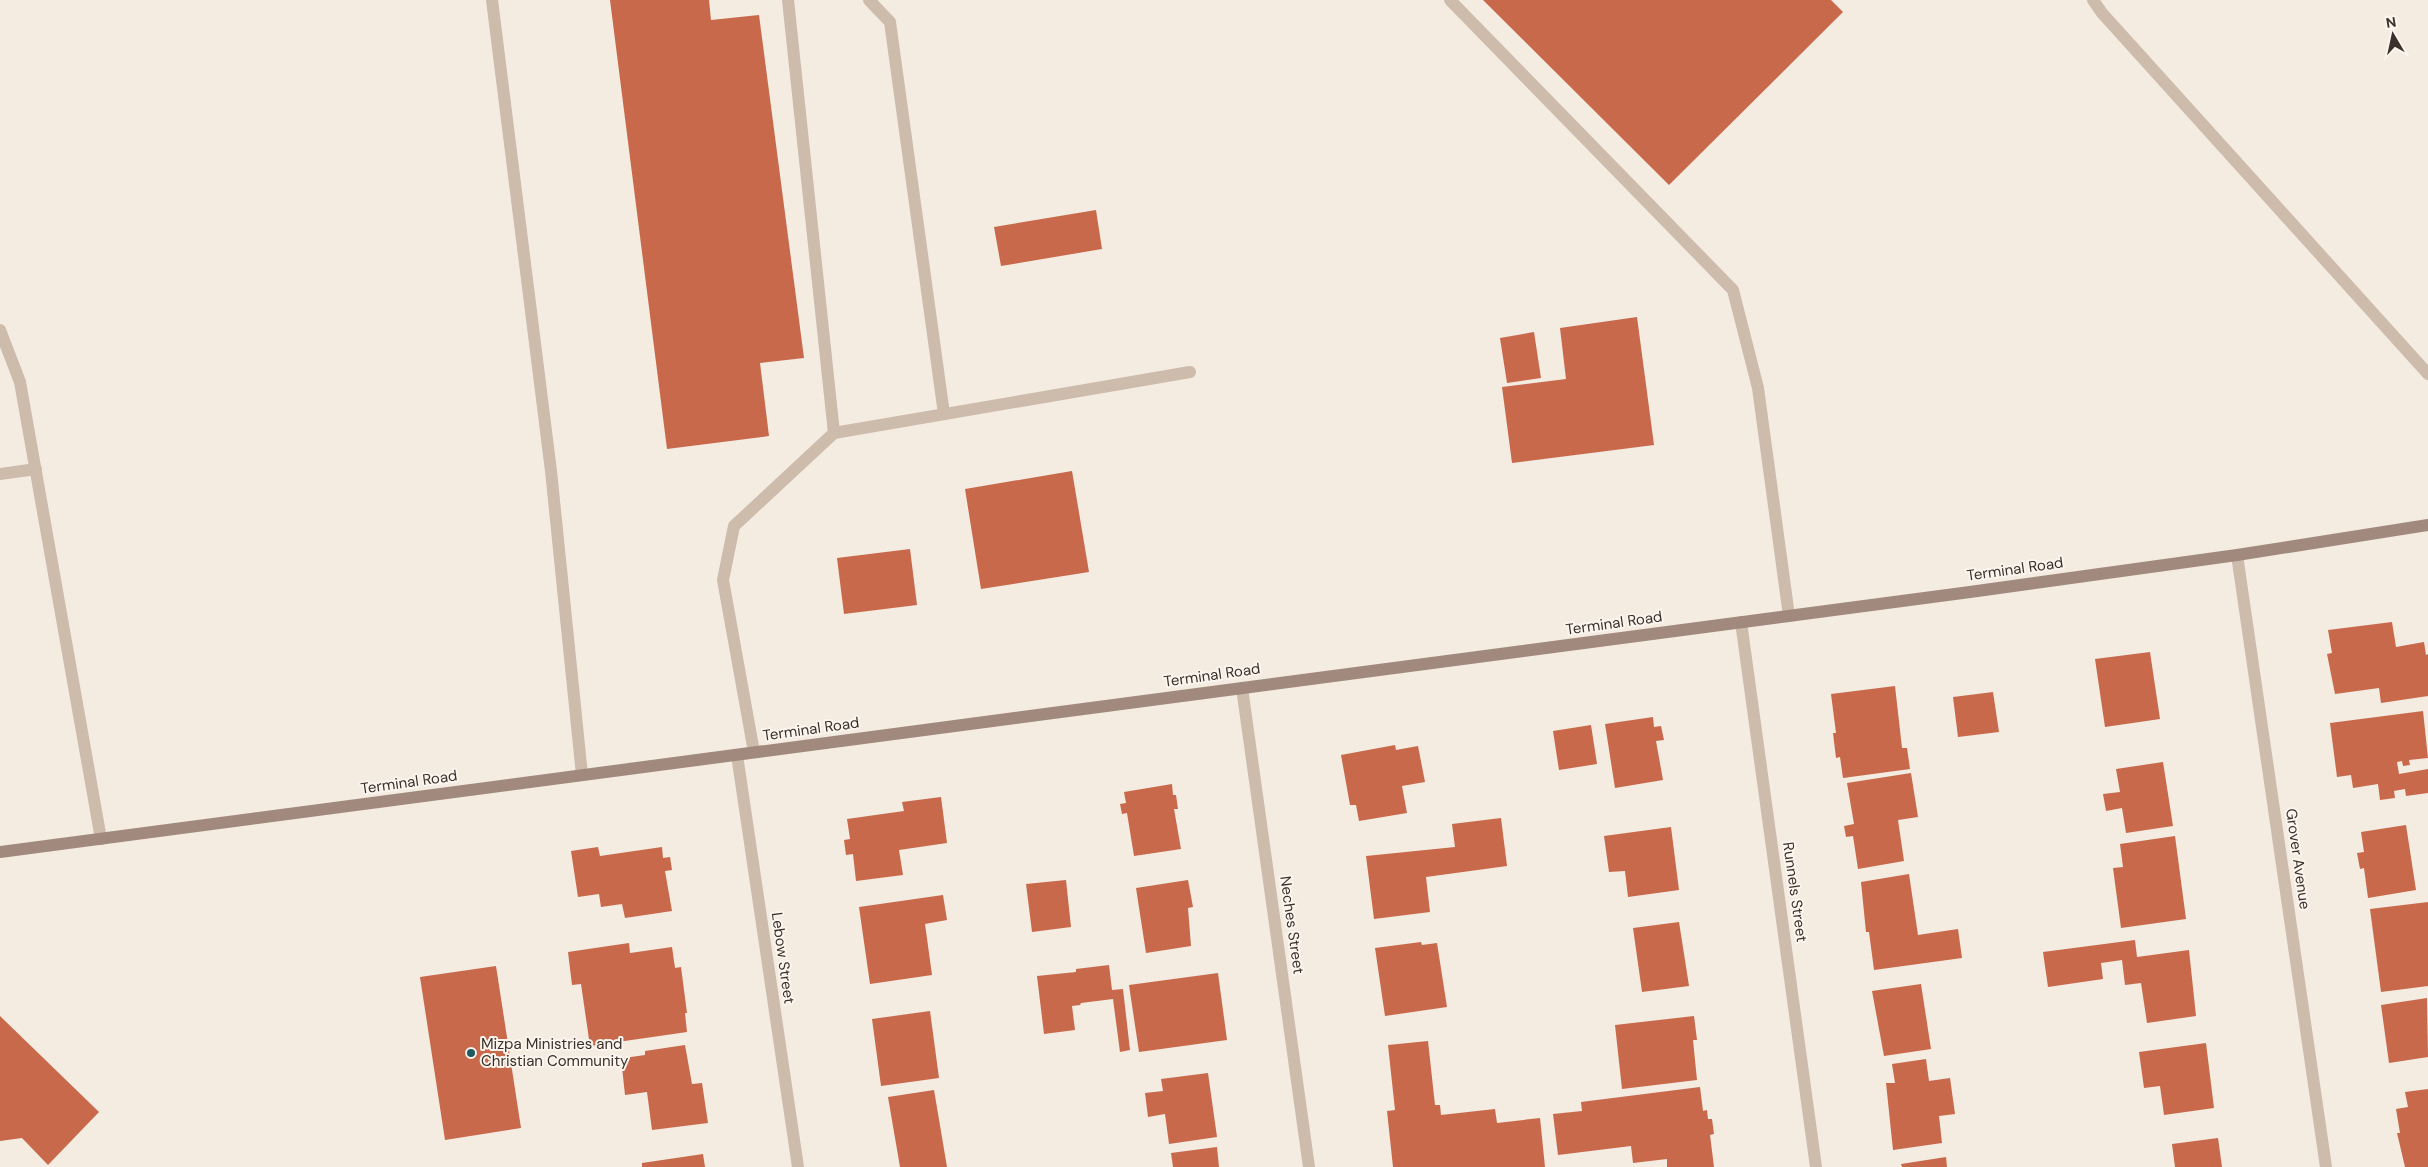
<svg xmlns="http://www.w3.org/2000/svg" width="2428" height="1167" viewBox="0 0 2428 1167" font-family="'DM Sans',sans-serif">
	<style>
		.building { fill: #c8694b }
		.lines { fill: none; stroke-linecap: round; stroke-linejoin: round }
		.lane { stroke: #cdbbac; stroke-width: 12 }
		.street { stroke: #cdbbac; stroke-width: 12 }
		.secondary { stroke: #a18a7d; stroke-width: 12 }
		.poi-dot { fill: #1f5a5e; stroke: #fbf5ee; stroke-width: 2 }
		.labels { text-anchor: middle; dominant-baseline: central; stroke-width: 4; stroke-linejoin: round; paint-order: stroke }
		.street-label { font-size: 15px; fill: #3b302b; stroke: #fbf5ee }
		.poi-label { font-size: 15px; fill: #3b302b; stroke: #fbf5ee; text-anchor: start }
	</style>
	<rect width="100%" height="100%" fill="#f4ebe1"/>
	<g class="building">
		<polygon points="610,0 709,0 711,20 759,15 804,358 760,363 769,436 667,449"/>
		<polygon points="1483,0 1831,0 1843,12 1669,185"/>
		<polygon points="1096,210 1102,249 1001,266 994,227"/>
		<polygon points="1637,317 1654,445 1512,463 1502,387 1566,379 1560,328"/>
		<polygon points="1534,332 1541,378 1507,383 1500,338"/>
		<polygon points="1072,471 1089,572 981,589 965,489"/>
		<polygon points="910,549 917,605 844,614 837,558"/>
		<polygon points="2392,622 2396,647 2424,642 2426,655 2428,654 2428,696 2381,703 2379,688 2335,694 2327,654 2332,653 2328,630"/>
		<polygon points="2150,652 2160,719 2105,727 2095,659"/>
		<polygon points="1895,686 1902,748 1907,748 1910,769 1843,778 1840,757 1836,758 1833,733 1836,733 1831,694"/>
		<polygon points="1993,692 1999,732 1958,737 1953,697"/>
		<polygon points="2423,711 2428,758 2409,760 2410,765 2403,766 2402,761 2397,762 2399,774 2428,769 2428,793 2406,796 2405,789 2394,791 2395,798 2380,800 2378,784 2353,788 2351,775 2337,777 2330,723"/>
		<polygon points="1653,717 1654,727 1661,726 1664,740 1656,741 1663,780 1615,788 1605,724"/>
		<polygon points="1591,725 1597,764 1559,770 1553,731"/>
		<polygon points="1395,745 1396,750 1418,746 1425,782 1402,786 1407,813 1359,821 1356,805 1350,805 1341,755"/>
		<polygon points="2163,762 2173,826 2126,833 2122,808 2106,811 2103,794 2120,792 2116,769"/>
		<polygon points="1911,773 1918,817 1898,820 1904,861 1858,869 1853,836 1846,837 1844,826 1854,824 1847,783"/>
		<polygon points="1172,784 1173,795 1176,795 1178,809 1174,809 1181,849 1134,856 1127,813 1122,814 1120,804 1126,803 1124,792"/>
		<polygon points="941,797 947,843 899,850 903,875 856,881 853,854 846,855 844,840 850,839 847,819 904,811 902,802"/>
		<polygon points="1501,818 1507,866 1426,877 1430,912 1374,919 1366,856 1455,847 1452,824"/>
		<polygon points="2406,825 2416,890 2368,898 2364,868 2360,869 2357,853 2364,852 2361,832"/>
		<polygon points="1671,827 1679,890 1628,897 1625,871 1609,872 1604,836"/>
		<polygon points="2175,836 2186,919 2121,928 2113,868 2123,867 2120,844"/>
		<polygon points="598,847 600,856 662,847 663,858 670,857 672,870 665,871 672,911 625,918 622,904 601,907 599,894 578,897 571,851"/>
		<polygon points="1909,874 1918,935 1958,929 1962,958 1874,970 1869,932 1866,932 1861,882"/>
		<polygon points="1066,880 1071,927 1032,932 1026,884"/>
		<polygon points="1188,880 1193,907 1188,908 1191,946 1146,953 1136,888"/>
		<polygon points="943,895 947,920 925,924 932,975 870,984 859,907"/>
		<polygon points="2428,902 2428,986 2381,992 2370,909"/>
		<polygon points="1679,922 1689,986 1642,992 1633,928"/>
		<polygon points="2135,940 2137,957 2189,950 2196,1016 2147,1023 2141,983 2125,985 2122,960 2101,963 2103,979 2048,987 2043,952"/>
		<polygon points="1421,942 1422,945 1437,943 1447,1007 1385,1016 1375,948"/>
		<polygon points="629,943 630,953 672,947 675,968 681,967 687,1013 685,1013 687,1032 590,1046 581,984 572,985 568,952"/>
		<polygon points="1109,965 1112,990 1123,989 1130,1050 1120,1052 1113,999 1081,1003 1080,1005 1072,1006 1075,1030 1044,1034 1037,976 1076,972 1076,969"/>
		<polygon points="496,966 521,1128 445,1140 420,977"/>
		<polygon points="1218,973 1227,1040 1139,1052 1129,985"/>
		<polygon points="1921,984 1931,1049 1884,1056 1872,991"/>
		<polygon points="2427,998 2428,1057 2389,1063 2381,1005"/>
		<polygon points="930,1011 939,1078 881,1086 872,1019"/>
		<polygon points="0,1016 99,1112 48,1165 22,1138 0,1141"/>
		<polygon points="1694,1016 1697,1040 1693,1040 1697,1080 1622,1089 1615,1025"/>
		<polygon points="1428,1041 1435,1105 1440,1105 1441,1115 1495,1109 1497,1123 1540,1118 1545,1167 1393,1167 1387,1111 1395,1110 1388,1045"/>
		<polygon points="2206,1043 2214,1108 2164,1115 2160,1086 2144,1088 2139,1052"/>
		<polygon points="685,1045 692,1084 702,1083 708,1123 652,1130 647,1092 625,1095 622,1067 625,1066 624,1058 645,1055 645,1051"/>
		<polygon points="1926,1059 1929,1081 1950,1078 1955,1114 1939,1116 1942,1143 1893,1150 1886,1083 1895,1083 1892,1064"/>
		<polygon points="1208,1073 1217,1137 1169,1144 1165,1114 1148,1117 1145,1093 1163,1091 1161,1079"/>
		<polygon points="1700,1087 1703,1111 1707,1110 1708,1119 1712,1119 1714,1134 1710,1135 1714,1167 1667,1167 1667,1159 1633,1163 1631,1146 1558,1155 1553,1114 1582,1111 1581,1102"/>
		<polygon points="2428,1089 2428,1167 2405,1167 2397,1133 2400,1133 2396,1109 2408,1107 2405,1092"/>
		<polygon points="934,1090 947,1167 900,1167 888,1097"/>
		<polygon points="2218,1138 2222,1167 2175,1167 2172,1144"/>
		<polygon points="1217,1147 1219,1167 1173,1167 1171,1153"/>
		<polygon points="703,1154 705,1167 642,1167 642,1163"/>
		<polygon points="1946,1157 1947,1167 1902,1167 1901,1164"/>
	</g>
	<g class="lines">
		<g class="lane">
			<polyline points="492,0 551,471 582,775"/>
			<polyline points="869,0 890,22 944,414"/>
			<polyline points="1450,0 1733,290 1758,388 1789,616"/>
			<polyline points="2093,0 2102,13 2428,374"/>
			<polyline points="0,330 20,382 101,839"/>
			<polyline points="834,433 1190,372"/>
			<polyline points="0,474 36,469"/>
			<polyline points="754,752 723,580 734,526 834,433 788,0"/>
		</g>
		<g class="street">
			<polyline points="2237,555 2326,1167"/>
			<polyline points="1741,622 1816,1167"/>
			<polyline points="1242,688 1309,1167"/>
			<polyline points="737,755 798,1167"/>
		</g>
		<polyline class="secondary" points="0,852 1970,592 2237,555 2428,525"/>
	</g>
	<circle class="poi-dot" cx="471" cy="1053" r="5"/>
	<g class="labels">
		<g class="street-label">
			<text transform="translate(2015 569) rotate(-8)">Terminal Road</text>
			<text transform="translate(1614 623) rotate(-8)">Terminal Road</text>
			<text transform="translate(1212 675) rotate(-8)">Terminal Road</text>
			<text transform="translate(811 729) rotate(-8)">Terminal Road</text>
			<text transform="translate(409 782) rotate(-8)">Terminal Road</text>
			<text transform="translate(2298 859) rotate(82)">Grover Avenue</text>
			<text transform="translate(1795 892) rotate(82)">Runnels Street</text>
			<text transform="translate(1292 925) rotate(82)">Neches Street</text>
			<text transform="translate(783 958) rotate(82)">Lebow Street</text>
		</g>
		<g class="poi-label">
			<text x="481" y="1044">Mizpa Ministries and<tspan x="481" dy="17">Christian Community</tspan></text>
		</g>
	</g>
	<g transform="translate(2393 35) rotate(351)" stroke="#fbf5ee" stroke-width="4" paint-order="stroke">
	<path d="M0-4L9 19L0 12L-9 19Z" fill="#3b302b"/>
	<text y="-8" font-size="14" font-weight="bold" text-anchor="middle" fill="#3b302b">N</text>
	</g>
</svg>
